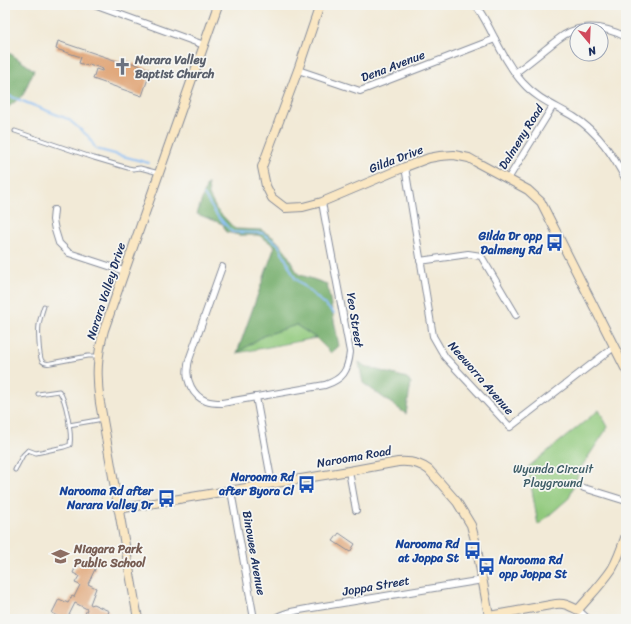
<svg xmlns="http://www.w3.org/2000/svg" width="631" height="624" viewBox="0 0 631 624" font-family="Sriracha,sans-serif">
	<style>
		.green { fill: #90c97c; stroke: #567c6d }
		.forest { fill: #74ad6c; stroke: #486e65 }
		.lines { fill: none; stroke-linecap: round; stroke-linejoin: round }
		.stream { stroke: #86bcf5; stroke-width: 2 }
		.building { fill: #e1a97d }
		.lane-casing { stroke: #868c9a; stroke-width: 5 }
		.street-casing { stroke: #868c9a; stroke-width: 8 }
		.secondary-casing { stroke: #868c9a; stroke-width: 10 }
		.lane { stroke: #fff; stroke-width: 3 }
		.street { stroke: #fff; stroke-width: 6 }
		.secondary { stroke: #fae7c3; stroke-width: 8 }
		.labels { text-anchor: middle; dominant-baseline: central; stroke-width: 3.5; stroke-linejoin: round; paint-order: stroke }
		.worship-label { font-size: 12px; font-weight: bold; fill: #5b616d; stroke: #f6f6f2; text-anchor: start }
		.street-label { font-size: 12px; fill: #1b2f5e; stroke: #f6f6f2 }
		.transit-label { font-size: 12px; font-weight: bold; fill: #164399; stroke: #f6f6f2; text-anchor: end }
		.park-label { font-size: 12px; fill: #3e5d67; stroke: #f6f6f2 }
		.education-label { font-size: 12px; font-weight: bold; fill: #785e54; stroke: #f6f6f2; text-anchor: start }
	</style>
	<rect width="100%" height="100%" fill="#f6f6f2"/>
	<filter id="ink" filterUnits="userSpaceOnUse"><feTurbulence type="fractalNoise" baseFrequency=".025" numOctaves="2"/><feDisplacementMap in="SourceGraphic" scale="8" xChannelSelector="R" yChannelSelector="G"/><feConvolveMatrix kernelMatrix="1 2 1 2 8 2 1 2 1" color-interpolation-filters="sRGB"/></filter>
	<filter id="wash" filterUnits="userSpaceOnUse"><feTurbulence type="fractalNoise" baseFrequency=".012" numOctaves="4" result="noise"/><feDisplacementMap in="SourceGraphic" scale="16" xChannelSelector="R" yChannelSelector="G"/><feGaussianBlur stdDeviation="0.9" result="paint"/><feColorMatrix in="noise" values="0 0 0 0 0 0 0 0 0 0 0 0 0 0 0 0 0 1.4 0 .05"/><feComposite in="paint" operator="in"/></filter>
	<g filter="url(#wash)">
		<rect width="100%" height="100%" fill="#f2ead7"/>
		<g class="green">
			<polygon points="296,325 316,338 237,353 263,336"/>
			<polygon points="599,410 608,427 580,469 569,498 538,525 528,467"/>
		</g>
		<g class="forest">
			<polygon points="5,50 34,70 23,95 5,110"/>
			<polygon points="207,184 208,184 209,195 216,209 235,229 261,230 274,238 285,250 298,274 327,284 339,346 331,353 316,338 296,325 263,336 237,353 275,246 259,235 239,235 226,232 223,224 197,214"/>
			<polygon points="359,362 366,367 407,378 411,383 406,414 363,383"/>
		</g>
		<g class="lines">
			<g class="stream">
				<polyline points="7,95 68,119 88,136 96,149 149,163"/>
				<polyline points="204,195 216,214 232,232 262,233 278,244 295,278 334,313"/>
			</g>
		</g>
		<g id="blocks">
			<g class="building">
				<polygon points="58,41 126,64 127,61 151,70 142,96 93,79 96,69 102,71 103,69 89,64 88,66 79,63 81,57 56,49"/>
				<polygon points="339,533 355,544 350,552 333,541"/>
				<polygon points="82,560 96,567 88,584 96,588 90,604 92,605 93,604 109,611 106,619 83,619 87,609 75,603 67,619 64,619 52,613 59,599 68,603 72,596 74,597 80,585 75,583 79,576 73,573 76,566 78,567"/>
			</g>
		</g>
	</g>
	<g filter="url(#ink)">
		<use href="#blocks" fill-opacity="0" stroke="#868c9a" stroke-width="1"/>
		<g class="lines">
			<defs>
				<g id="lane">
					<polyline points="15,131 94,158 128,168 133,169 140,168 159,173"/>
					<path d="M44 306C42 312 40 318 39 325 38 331 39 356 42 361 45 364 48 364 51 363L88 356H99"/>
					<polyline points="69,425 103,419"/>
					<path d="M15 470 23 455 28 450 36 453 64 447 70 445C72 434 66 399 59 391L38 394"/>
				</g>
				<g id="street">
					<polyline points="94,5 204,45"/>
					<path d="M475 5C483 14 488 26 494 37 502 53 511 70 523 83 537 99 556 106 574 117 598 132 613 155 626 180"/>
					<polyline points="298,70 360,91 495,39"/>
					<path d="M515 73C526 65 536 57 547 48 552 44 558 39 564 35 584 23 606 27 626 37"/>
					<polyline points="405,167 433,336 445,357 510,427 614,347"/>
					<polyline points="508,179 553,106"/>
					<polyline points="54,210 53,220 55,230 59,243 69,253 124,271"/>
					<polyline points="420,261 468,254 481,256 516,315"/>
					<path d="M222 267 190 357C189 360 188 363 188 366 185 380 193 396 206 401 211 403 217 403 222 403L325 385C343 379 348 371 350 352L325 219 322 202"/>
					<polyline points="256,397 272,484"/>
					<polyline points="349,471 356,510"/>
					<polyline points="584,488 626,501"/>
					<polyline points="231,491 254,619"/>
					<polyline points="578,610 588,619"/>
					<polyline points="288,613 294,619"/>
					<path d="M274 619C284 612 300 610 312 608L483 580"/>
				</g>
				<g id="secondary">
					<polyline points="320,5 298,70 262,167 266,186 272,198 285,208 303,207 322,202 405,167 429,158 440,156 454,155 469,158 476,162 528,190 541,202 626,370"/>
					<path d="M118 509 349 471 398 462C410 461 420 463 429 470L457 502 471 525 476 544 489 616 556 604C565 603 570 606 578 610 589 597 602 584 612 569 618 559 622 547 626 535"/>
					<path d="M138 619 100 403C96 376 97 356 104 330L218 5"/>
				</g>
			</defs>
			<use href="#lane" class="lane-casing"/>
			<use href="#street" class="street-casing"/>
			<use href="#secondary" class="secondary-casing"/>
			<use href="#lane" class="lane"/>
			<use href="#street" class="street"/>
			<use href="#secondary" class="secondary"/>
		</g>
	</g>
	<defs>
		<symbol id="church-bare" viewBox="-9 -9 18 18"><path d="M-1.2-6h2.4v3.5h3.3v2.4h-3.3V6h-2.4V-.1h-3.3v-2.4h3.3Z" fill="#6b7280" stroke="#f6f6f2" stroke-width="2.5" paint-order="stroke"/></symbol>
		<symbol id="bus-bare" viewBox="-9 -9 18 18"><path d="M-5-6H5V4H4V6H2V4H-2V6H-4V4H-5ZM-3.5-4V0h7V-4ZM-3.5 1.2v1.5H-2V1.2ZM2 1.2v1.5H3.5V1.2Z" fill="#1a4fb4" stroke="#f6f6f2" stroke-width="2.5" paint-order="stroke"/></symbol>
		<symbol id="school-bare" viewBox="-9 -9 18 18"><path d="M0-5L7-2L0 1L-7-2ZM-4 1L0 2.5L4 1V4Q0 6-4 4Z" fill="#8d6e63" stroke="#f6f6f2" stroke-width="2.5" paint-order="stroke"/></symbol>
	</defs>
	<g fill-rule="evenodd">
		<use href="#church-bare" x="110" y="54" width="25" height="25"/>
		<use href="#bus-bare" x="542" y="230" width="25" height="25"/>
		<use href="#bus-bare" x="294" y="472" width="25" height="25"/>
		<use href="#bus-bare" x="154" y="486" width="25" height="25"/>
		<use href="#bus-bare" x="460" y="538" width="25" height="25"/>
		<use href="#school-bare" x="48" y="544" width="25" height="25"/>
		<use href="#bus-bare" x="474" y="554" width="25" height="25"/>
	</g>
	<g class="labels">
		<g class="worship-label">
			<text x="135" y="60">Narara Valley<tspan x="135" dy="14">Baptist Church</tspan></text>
		</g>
		<g class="street-label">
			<text transform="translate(393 66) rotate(-21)">Dena Avenue</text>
			<text transform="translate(521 137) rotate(-58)">Dalmeny Road</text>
			<text transform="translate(396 159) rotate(-21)">Gilda Drive</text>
			<text transform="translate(106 291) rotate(-72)">Narara Valley Drive</text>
			<text transform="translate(355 320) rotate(81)">Yeo Street</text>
			<text transform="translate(481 378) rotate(49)">Neeworra Avenue</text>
			<text transform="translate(354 457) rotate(-10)">Narooma Road</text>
			<text transform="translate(254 553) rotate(80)">Binowee Avenue</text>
			<text transform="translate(376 586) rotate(-10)">Joppa Street</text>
		</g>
		<g class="transit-label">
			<text x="542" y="236">Gilda Dr opp<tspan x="542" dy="14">Dalmeny Rd</tspan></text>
			<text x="294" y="477">Narooma Rd<tspan x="294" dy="14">after Byora Cl</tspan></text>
			<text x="153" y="491">Narooma Rd after<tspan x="153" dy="14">Narara Valley Dr</tspan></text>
			<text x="459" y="544">Narooma Rd<tspan x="459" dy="14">at Joppa St</tspan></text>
			<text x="499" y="560" text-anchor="start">Narooma Rd<tspan x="499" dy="14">opp Joppa St</tspan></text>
		</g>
		<g class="park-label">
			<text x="553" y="469">Wyunda Circuit<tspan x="553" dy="14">Playground</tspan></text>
		</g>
		<g class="education-label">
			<text x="74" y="549">Niagara Park<tspan x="74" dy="14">Public School</tspan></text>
		</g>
	</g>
	<rect width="631" height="624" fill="none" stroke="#f6f6f2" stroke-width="20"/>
	<g transform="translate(589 42) rotate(161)"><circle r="19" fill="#f6f6f2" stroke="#9ea6b7"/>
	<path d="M0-3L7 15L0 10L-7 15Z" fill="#d1495b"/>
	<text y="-6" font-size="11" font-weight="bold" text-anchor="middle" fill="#1b2f5e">N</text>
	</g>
</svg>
